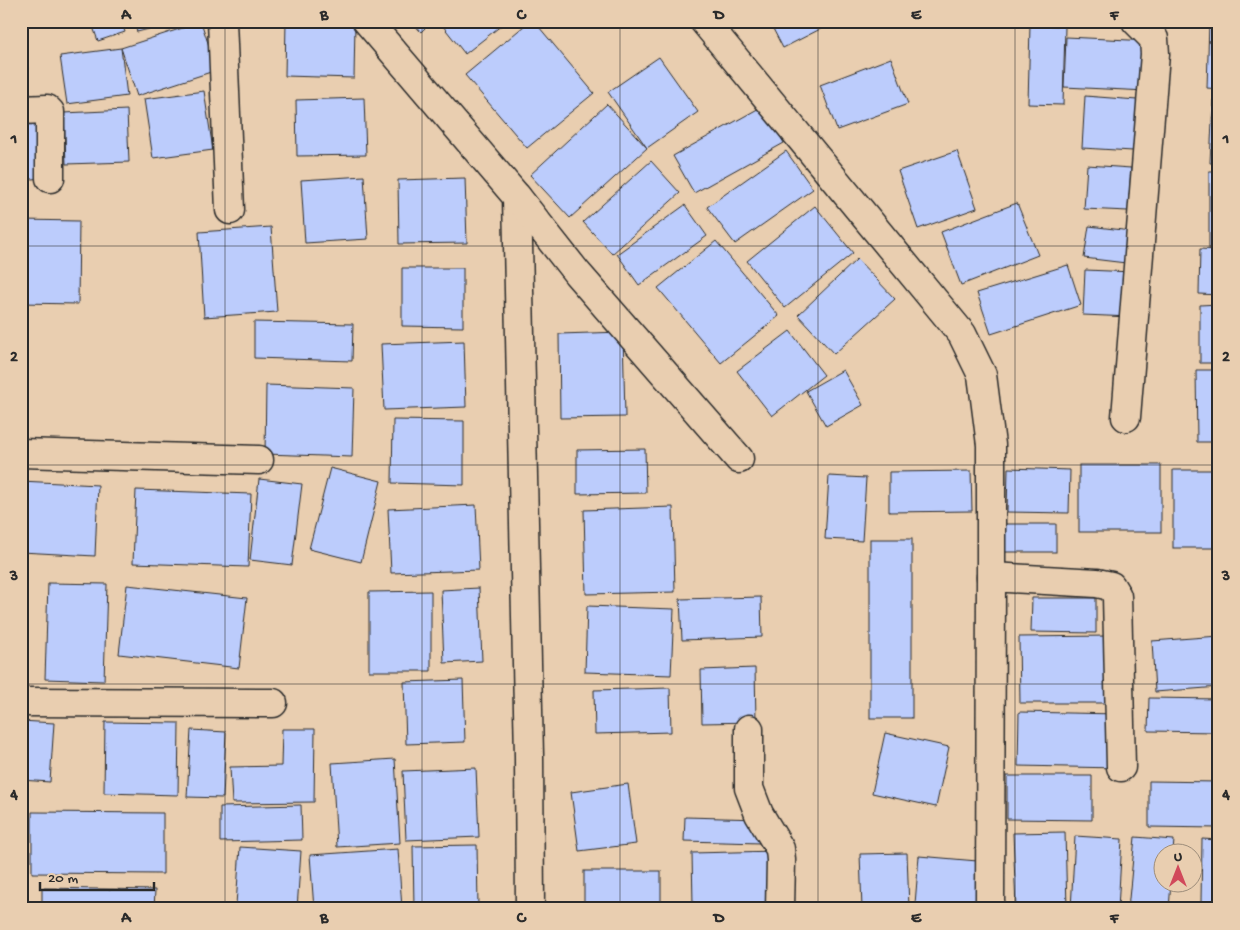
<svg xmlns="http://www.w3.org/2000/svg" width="1240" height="930" viewBox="0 0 1240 930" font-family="'Gochi Hand',sans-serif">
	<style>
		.building { fill: #bcccfc; stroke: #2b2b2b }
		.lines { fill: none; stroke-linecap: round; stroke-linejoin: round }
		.street-casing { stroke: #2b2b2b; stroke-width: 31 }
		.street { stroke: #e9ceb0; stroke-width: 28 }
		.grid { fill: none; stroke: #2b2b2b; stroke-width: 1; stroke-opacity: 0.55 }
		.neatline { fill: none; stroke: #2b2b2b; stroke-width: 2 }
		.grid-label { font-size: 16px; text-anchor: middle; font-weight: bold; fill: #2b2b2b }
	</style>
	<rect width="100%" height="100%" fill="#e9ceb0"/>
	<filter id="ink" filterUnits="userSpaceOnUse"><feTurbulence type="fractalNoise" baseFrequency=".02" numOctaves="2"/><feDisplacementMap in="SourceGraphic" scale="10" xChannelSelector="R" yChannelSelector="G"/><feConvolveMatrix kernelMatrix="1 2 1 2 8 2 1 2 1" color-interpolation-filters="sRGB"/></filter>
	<g filter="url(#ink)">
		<g class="building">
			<polygon points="91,21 121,21 125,32 98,41"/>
			<polygon points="134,21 181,21 137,32"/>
			<polygon points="286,21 355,23 354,78 285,76"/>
			<polygon points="411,21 432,21 421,32"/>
			<polygon points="439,21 507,21 465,54"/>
			<polygon points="530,21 534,21 594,93 527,148 465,75"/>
			<polygon points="769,21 836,21 783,48"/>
			<polygon points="1209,21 1219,21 1219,89 1207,88"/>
			<polygon points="201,22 217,70 137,96 121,48"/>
			<polygon points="1030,25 1065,26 1063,105 1028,104"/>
			<polygon points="1066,37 1150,41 1147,91 1064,87"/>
			<polygon points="26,48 30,96 21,97 21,49"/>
			<polygon points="121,48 127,96 67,104 60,56"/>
			<polygon points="659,57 698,112 647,148 608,92"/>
			<polygon points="891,58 908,104 837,130 820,85"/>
			<polygon points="204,91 213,150 153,158 144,99"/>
			<polygon points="1085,96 1137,100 1133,151 1082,148"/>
			<polygon points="364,98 366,155 297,156 296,100"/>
			<polygon points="1213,100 1219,100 1219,163 1210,163"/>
			<polygon points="607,104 647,148 570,218 530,175"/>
			<polygon points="763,106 784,143 694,193 673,156"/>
			<polygon points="127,110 129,162 66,164 64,113"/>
			<polygon points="39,120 43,178 21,180 21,121"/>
			<polygon points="786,151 813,189 735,244 707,207"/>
			<polygon points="957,151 977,208 918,229 898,171"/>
			<polygon points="651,161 680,193 612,254 583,222"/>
			<polygon points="1087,165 1131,168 1128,211 1084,209"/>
			<rect x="1209" y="171" width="10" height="77"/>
			<polygon points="364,176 368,239 305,243 301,180"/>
			<polygon points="465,178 467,243 399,244 398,180"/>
			<polygon points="1017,203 1038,255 961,285 941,232"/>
			<polygon points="685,205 707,236 639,285 617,254"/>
			<polygon points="815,206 853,253 785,308 747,261"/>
			<polygon points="22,220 79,221 78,304 21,303"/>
			<polygon points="1089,226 1131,231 1126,263 1084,258"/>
			<polygon points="271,227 277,312 204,317 199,232"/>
			<polygon points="716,241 779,316 721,363 658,288"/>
			<polygon points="1200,249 1219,250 1219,295 1199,294"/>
			<polygon points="857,259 895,299 834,354 798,315"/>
			<polygon points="1068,265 1081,305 991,334 977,293"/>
			<polygon points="402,268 463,268 463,327 402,326"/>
			<polygon points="1085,270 1133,272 1131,317 1083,315"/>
			<polygon points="1219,304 1219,363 1200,363 1200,305"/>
			<polygon points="254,322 353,324 352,361 254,358"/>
			<polygon points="790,331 824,375 772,416 737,371"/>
			<polygon points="623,332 625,417 560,418 559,334"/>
			<polygon points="464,341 466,407 384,410 381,344"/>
			<polygon points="843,370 863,405 826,426 806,391"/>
			<polygon points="1196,370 1219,370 1219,442 1197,442"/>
			<polygon points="266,385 354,388 352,457 265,454"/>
			<polygon points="393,420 464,421 464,485 392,483"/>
			<polygon points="645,449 646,493 577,494 577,450"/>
			<rect x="1079" y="465" width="82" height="67"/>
			<polygon points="330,468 381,481 361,562 309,549"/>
			<polygon points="1008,468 1070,470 1069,513 1007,512"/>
			<rect x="1173" y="470" width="46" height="78"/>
			<polygon points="971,471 972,511 889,512 889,472"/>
			<polygon points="829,476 866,478 862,541 825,539"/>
			<polygon points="259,479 302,484 292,565 250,560"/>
			<polygon points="21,481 98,485 95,556 21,552"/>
			<polygon points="136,490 251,494 248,567 133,563"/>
			<polygon points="476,505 479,570 391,573 388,509"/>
			<polygon points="673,507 675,592 586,594 584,510"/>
			<rect x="1003" y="524" width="53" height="28"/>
			<rect x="870" y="539" width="42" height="179"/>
			<polygon points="48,583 107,584 104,681 45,679"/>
			<polygon points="127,585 247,598 239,668 119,654"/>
			<polygon points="479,588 482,661 444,663 441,590"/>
			<polygon points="431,591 431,671 369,671 369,592"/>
			<polygon points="761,597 762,637 682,640 680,599"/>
			<polygon points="1032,598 1096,598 1096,633 1031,632"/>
			<polygon points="587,606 674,609 671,675 585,672"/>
			<polygon points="1109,636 1109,703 1020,703 1019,637"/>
			<polygon points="1219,636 1219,687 1155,692 1152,641"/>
			<polygon points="755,668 756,722 702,723 701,670"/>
			<polygon points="463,680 465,742 406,744 404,682"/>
			<polygon points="670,688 671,732 595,734 594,690"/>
			<polygon points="1149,698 1219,699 1219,732 1148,731"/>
			<polygon points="1019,712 1119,714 1119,768 1018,766"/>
			<polygon points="21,721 54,723 50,782 21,780"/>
			<polygon points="105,722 179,723 178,795 104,793"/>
			<polygon points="282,729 315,729 314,802 232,803 230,767 281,766"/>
			<polygon points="191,730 226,732 223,798 187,797"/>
			<polygon points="885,733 949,747 936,807 872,793"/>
			<polygon points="395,759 400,843 337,847 332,763"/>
			<polygon points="476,768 479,837 406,840 403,771"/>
			<polygon points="1007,776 1092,776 1092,820 1007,819"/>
			<polygon points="1149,781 1219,782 1219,828 1149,827"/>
			<polygon points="628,784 636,844 579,851 571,792"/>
			<polygon points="301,805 302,840 220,842 220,807"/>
			<polygon points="21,807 26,807 25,900 21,900"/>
			<polygon points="32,812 163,813 163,874 32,873"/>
			<polygon points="685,817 761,819 761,843 684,841"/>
			<polygon points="1065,832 1067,909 1016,909 1013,833"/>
			<polygon points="1075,836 1122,839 1118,909 1071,909"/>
			<polygon points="1135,837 1174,840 1173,852 1162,852 1162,882 1171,882 1169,909 1128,909"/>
			<polygon points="1202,839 1219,840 1219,902 1201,902"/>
			<polygon points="477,845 478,909 414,909 413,846"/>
			<polygon points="240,847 301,851 297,909 236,905"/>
			<polygon points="398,849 402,909 314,909 310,855"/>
			<polygon points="778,851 779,903 693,905 692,853"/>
			<polygon points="907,853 909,909 862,909 860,854"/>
			<polygon points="919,856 989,862 985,909 915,904"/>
			<rect x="584" y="871" width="77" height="38"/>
			<polygon points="42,888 155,890 154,909 42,909"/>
		</g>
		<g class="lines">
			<defs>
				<g id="street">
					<polyline points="222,21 230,210"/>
					<polyline points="367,21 517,197 529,756 530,909"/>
					<polyline points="704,21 962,334 982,375 991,445 991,577"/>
					<polyline points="21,110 47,109 50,112 50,178"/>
					<polyline points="517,197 577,273 739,459"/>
					<polyline points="1126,417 1155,54 1154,39 1136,21"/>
					<polyline points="21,453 259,460"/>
					<polyline points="21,702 273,703"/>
					<polyline points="749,729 749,788 759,814 780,849 781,860 780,909"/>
					<polyline points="990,909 991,577 1097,583 1111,586 1117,596 1121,767"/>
				</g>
			</defs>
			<use href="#street" class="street-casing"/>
			<use href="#street" class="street"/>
		</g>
	</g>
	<path class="grid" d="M225 21V909M422 21V909M620 21V909M818 21V909M1015 21V909M21 246H1219M21 465H1219M21 684H1219"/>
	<rect width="1240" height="930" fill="none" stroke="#e9ceb0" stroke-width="55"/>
	<g transform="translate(1178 868)"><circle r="24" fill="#e9ceb0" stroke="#9d8d7b"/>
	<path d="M0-4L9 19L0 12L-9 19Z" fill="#d1495b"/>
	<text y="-8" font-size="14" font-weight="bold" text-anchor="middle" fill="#2b2b2b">U</text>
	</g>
	<path d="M40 882v8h114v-8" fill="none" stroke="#2b2b2b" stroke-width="2.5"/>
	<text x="48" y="882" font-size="15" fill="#2b2b2b" stroke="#e9ceb0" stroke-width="4" paint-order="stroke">20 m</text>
	<rect x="28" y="28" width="1184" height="874" class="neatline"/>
	<g class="grid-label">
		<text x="126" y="19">A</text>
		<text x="324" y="19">B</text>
		<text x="521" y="19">C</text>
		<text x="719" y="19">D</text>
		<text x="916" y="19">E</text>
		<text x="1114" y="19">F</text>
		<text x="14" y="143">1</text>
		<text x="1226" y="143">1</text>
		<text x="14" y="361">2</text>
		<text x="1226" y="361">2</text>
		<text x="14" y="580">3</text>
		<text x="1226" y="580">3</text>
		<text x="14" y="799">4</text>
		<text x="1226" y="799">4</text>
		<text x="126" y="922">A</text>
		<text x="324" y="922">B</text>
		<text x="521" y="922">C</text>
		<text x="719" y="922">D</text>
		<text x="916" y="922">E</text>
		<text x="1114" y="922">F</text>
	</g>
</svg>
